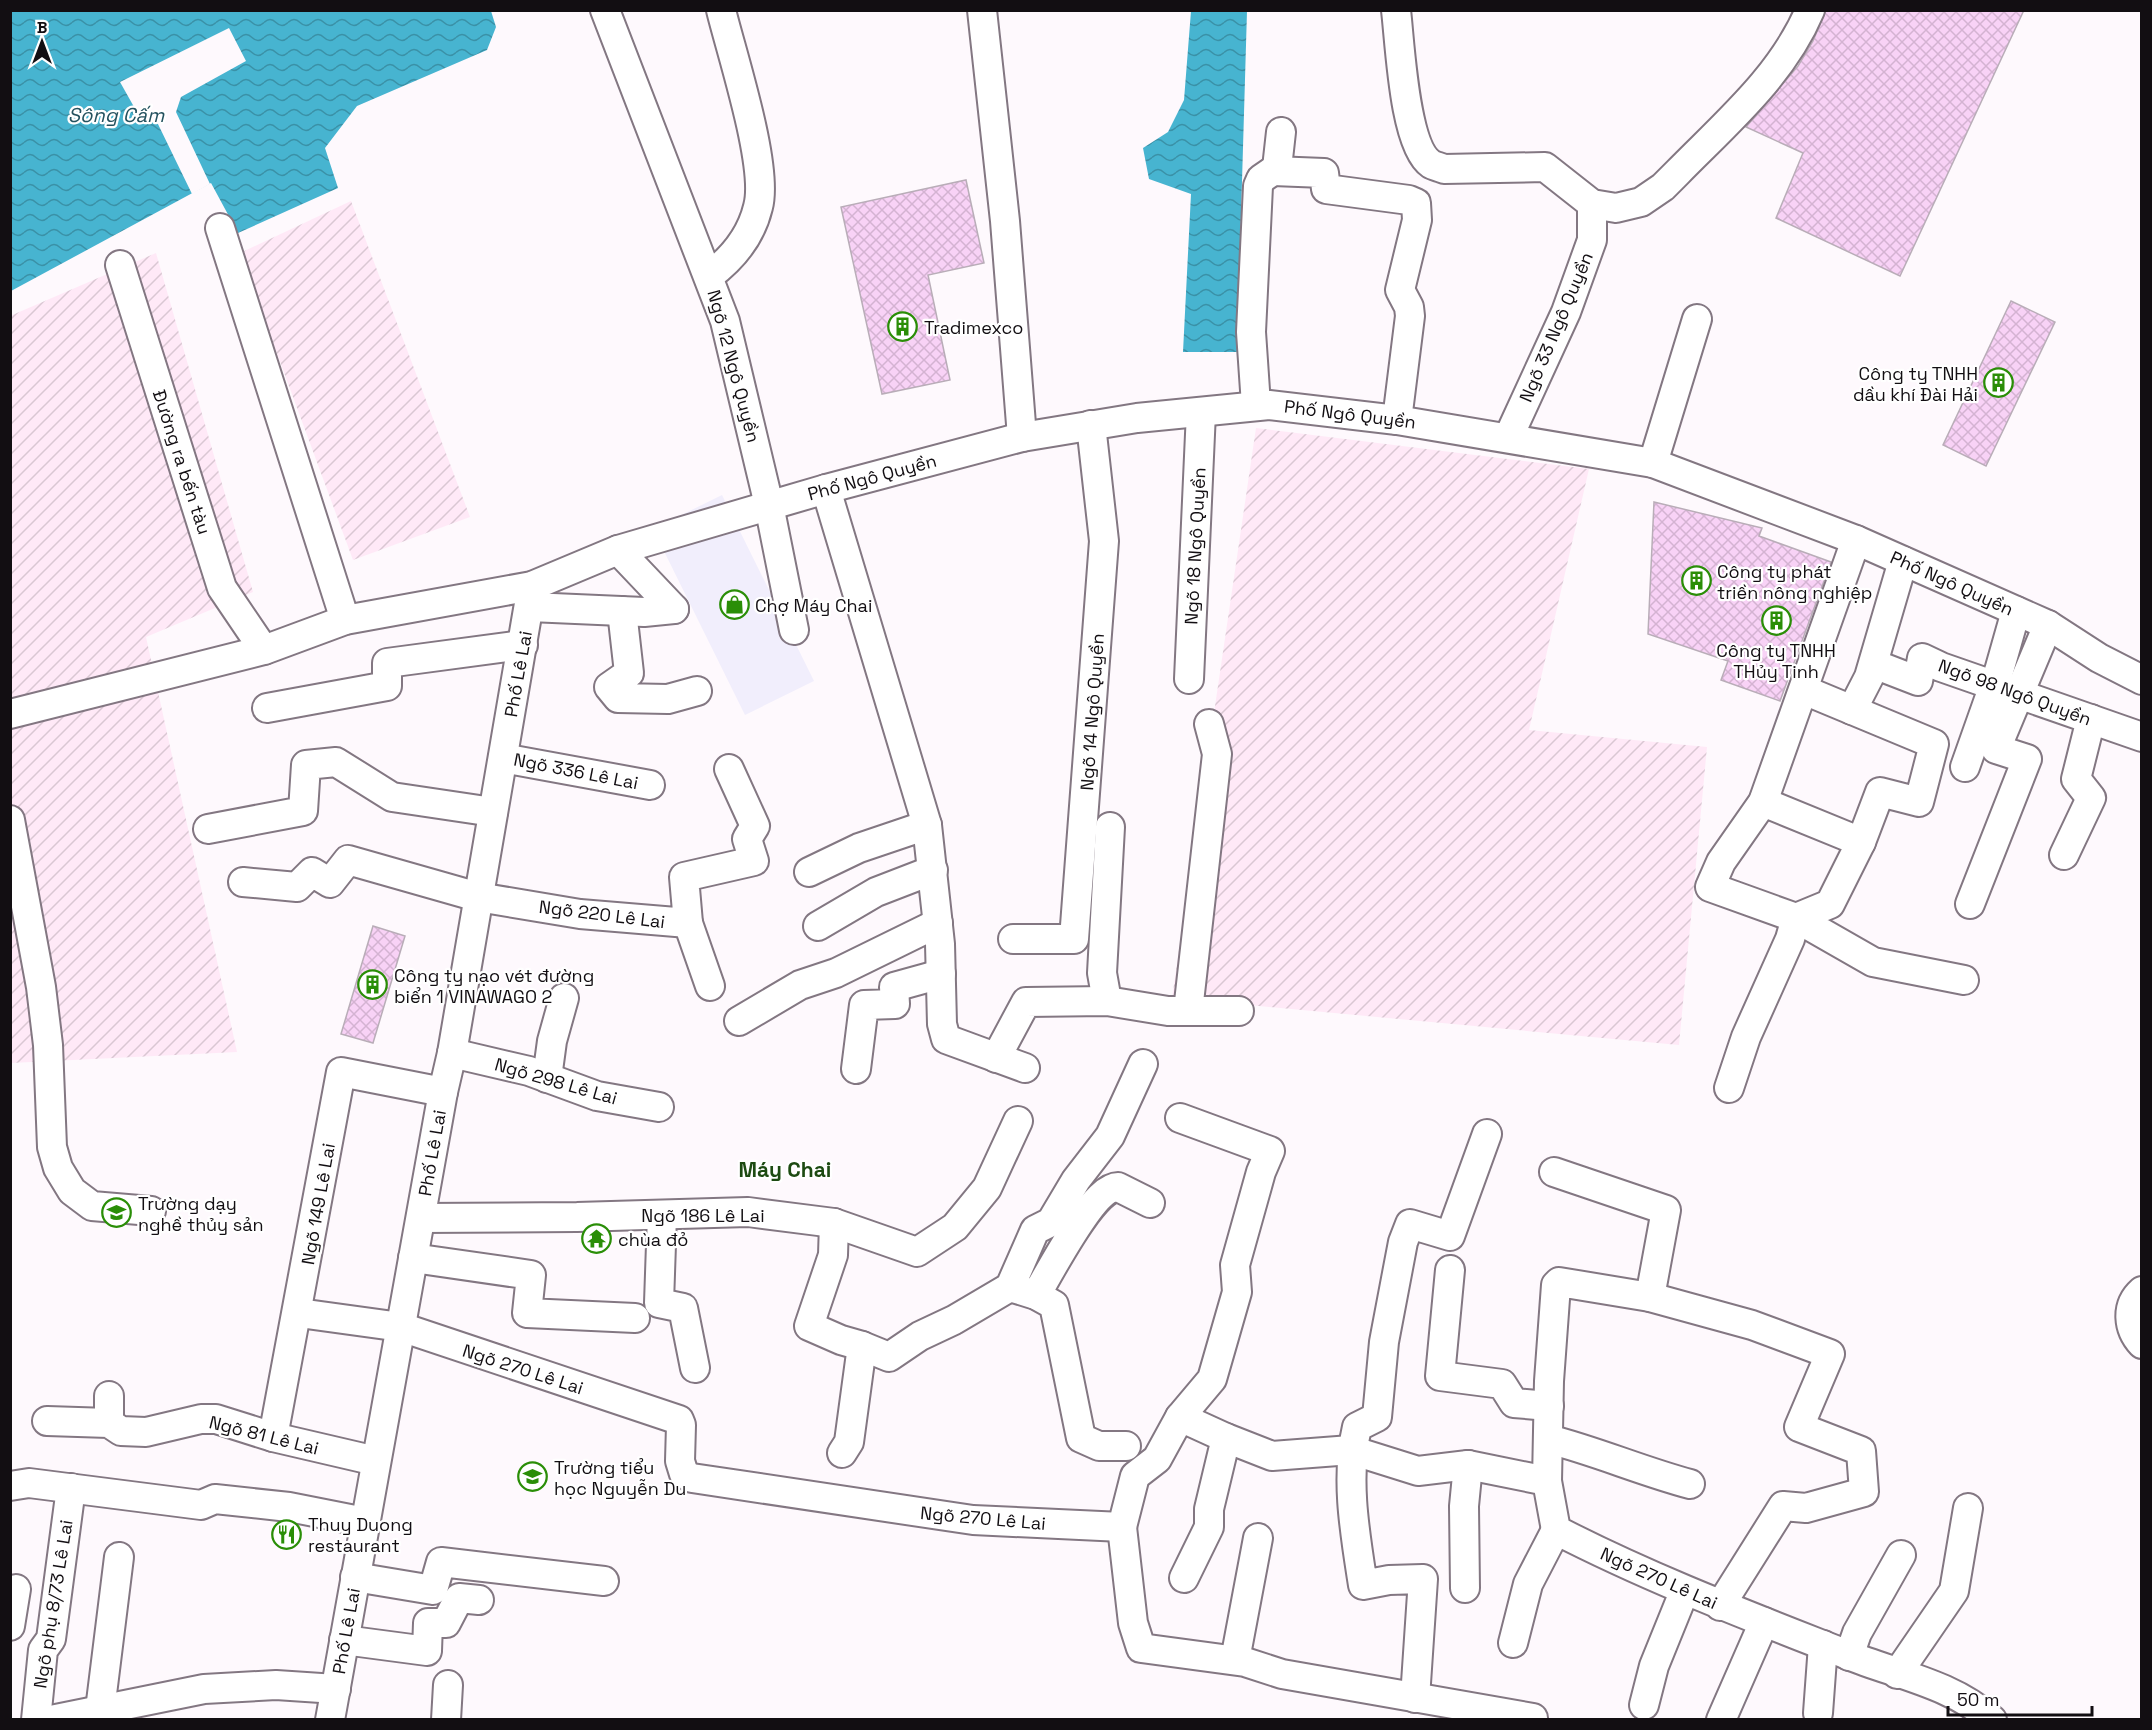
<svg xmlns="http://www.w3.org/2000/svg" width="2152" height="1730" viewBox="0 0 2152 1730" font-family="'Space Grotesk',sans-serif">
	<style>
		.commercial { fill: #f1eefc }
		.industrial { fill: url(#industrial-furrows) }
		.water { fill: url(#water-waves) }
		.pier { fill: #fef9fd }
		.building { fill: url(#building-cross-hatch); stroke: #b9adb8; stroke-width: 1.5 }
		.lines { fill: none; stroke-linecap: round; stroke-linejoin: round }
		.minor-casing { stroke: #837782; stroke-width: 32 }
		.minor { stroke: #fff; stroke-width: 28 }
		.labels { text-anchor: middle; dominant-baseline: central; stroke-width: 4.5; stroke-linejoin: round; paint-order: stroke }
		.poi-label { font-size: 18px; fill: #120e12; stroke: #fff; text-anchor: start }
		.street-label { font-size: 18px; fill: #120e12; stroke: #fff }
		.water-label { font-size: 20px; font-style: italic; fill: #24525f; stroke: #fff }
		.quarter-label { font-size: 21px; font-weight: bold; fill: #1d4b12; stroke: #fff }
	</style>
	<defs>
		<pattern id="industrial-furrows" width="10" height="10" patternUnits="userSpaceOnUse" patternTransform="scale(1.5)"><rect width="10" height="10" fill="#ffe9f7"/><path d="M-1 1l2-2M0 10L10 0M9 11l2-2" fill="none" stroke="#dac7d3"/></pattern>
		<pattern id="water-waves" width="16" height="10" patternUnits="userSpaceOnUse" patternTransform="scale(1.5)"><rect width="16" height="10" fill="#47b4d0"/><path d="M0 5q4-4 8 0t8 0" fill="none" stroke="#3a91a7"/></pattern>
		<pattern id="building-cross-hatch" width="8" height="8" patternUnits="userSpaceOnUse" patternTransform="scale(1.5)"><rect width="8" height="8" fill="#f8d2f6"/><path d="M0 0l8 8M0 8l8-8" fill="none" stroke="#d4b3d2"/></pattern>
	</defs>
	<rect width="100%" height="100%" fill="#fef9fd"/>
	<polygon class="commercial" points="722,495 814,681 745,715 653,529"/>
	<g class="industrial">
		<polygon points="351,201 470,517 353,560 240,253"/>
		<polygon points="156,253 253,592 146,637 237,1052 11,1063 10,316"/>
		<polygon points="1256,428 1589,469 1529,730 1707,747 1679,1045 1172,998"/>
	</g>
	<g class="water">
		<polygon points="11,11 491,11 496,27 487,50 357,106 325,148 338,188 238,233 211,183 11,291"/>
		<polygon points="1191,11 1247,11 1237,352 1183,352 1191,194 1149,179 1143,148 1168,132 1184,100"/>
	</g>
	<polygon class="pier" points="229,28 246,61 181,97 176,112 210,184 192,194 156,120 138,114 120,82"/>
	<g class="building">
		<polygon points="1826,10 2024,10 1900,276 1776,218 1803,153 1746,127 1798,66 1813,41"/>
		<polygon points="966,180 984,263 928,275 950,380 882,394 841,207"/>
		<polygon points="2011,301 2055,322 1986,466 1943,445"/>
		<polygon points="1654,502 1762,528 1759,536 1831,562 1780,701 1721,680 1728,661 1648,634"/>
		<polygon points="373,926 405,936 373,1043 341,1034"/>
	</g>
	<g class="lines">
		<defs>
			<g id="minor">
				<polyline points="605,10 725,321 769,505 794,630"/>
				<polyline points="982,10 1005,221 1022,437"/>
				<path d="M1396 10C1400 43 1404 146 1431 164 1434 166 1440 167 1444 169L1545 167 1592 204 1616 208 1641 202 1663 187 1677 173C1726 123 1782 76 1810 10"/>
				<polyline points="1273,171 1324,173 1326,189 1409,200 1416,203 1417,220 1400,290 1409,307 1410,316 1397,420"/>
				<polyline points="220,228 345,620"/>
				<polyline points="120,265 222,588 264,650"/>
				<path d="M709 276C732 259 751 236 758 207 769 167 732 55 721 10"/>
				<polyline points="1256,405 1251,332 1258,186 1261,179 1277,168 1281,132"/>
				<polyline points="1509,436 1566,312 1592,240 1592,204"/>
				<polyline points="1653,463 1697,319"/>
				<polyline points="826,489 927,825 940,944 942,1024 946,1039 1025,1068"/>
				<polyline points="618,550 674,609"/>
				<polyline points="530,607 644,612 674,609"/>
				<polyline points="622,611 629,673 609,687 618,698 668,699 697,691"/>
				<polyline points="1874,664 1918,681 1922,658 1941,667 2142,737"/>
				<polyline points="1189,679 1201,412"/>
				<polyline points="1804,690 1934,744 1919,802 1880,792 1861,842"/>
				<polyline points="267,708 387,686 387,663 523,645"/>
				<polyline points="1852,710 1869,677 1903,561"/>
				<polyline points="10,714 264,650 345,620 532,586 618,550 826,489 1022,437 1137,418 1269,405 1397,420 1653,463 1856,540 2048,625 2099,658 2142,680"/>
				<polyline points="503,758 650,785"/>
				<polyline points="1965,767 1999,671 2016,611"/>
				<polyline points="1763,802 1861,842 1830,904 1796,918 1873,962 1964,980"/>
				<polyline points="10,820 41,987 48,1045 52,1147 58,1168 72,1191 92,1206 151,1211"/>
				<polyline points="208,829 303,811 306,765 336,762 392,797 493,812"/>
				<polyline points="2064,855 2091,798 2076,779 2091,719"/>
				<polyline points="809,872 859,848 927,825"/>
				<polyline points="243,882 297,887 312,872 330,883 348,860 478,897 580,914 688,923 684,877 754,861 747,839 755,826 729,769"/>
				<polyline points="1970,904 2027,759 1996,749 2048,625"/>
				<polyline points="688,923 710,986"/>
				<polyline points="818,926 876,892 933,870"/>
				<polyline points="1013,939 1074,939 1104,541 1091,425"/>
				<polyline points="1107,1001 1102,973 1110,827"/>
				<polyline points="1188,1011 1217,754 1209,724"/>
				<polyline points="739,1021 800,985 836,973 938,923"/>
				<polyline points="452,1053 529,1071 597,1096 659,1107"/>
				<polyline points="996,1058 1026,1002 1107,1001 1168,1011 1239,1011"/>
				<polyline points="856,1069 864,1005 895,1004 894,987 941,974"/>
				<polyline points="547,1078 552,1041 564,998"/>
				<polyline points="1729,1088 1746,1037 1790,939 1796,918 1710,887 1721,862 1763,802 1856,540"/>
				<polyline points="1554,1172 1666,1210 1650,1297"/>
				<polyline points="662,1215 659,1303 683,1308 695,1368"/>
				<polyline points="421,1218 577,1217 748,1212 834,1223 917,1252 955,1227 987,1188 1018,1121"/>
				<polyline points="834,1223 833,1255 809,1326 841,1340 862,1346 849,1442 842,1453"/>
				<polyline points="413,1258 531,1275 527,1313 635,1318"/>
				<polyline points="1450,1270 1440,1376 1502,1384 1514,1403 1549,1406"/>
				<polyline points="1010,1287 1036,1295 1054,1305 1081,1438 1099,1446 1126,1446"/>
				<path d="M2142 1291C2125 1306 2128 1329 2142 1344"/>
				<path d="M1036 1295C1049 1274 1093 1187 1118 1187L1150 1203"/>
				<polyline points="299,1313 401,1327 679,1420 681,1425 680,1461 684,1474 692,1478 973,1520 1122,1527 1135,1476 1157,1459 1180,1417 1212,1379 1237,1292 1235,1265 1261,1172 1270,1151 1180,1118"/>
				<polyline points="862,1346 889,1357 920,1336 954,1320 1010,1287 1035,1230 1051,1222 1076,1180 1110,1136 1143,1064"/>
				<polyline points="109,1396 109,1423"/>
				<polyline points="1180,1417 1226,1438 1209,1509 1209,1527 1184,1578"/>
				<polyline points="47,1421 109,1423 121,1431 146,1432 201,1419 216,1419 273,1437 376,1461"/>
				<polyline points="273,1437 341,1072 443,1092"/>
				<path d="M1226 1438 1272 1456 1351 1450 1418 1471 1468 1465 1547 1481 1556 1530C1651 1579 1749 1616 1848 1655 1898 1675 1952 1684 1992 1720"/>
				<path d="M1548 1439C1596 1451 1641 1471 1690 1484"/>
				<polyline points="1547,1481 1549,1381 1556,1285 1559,1282 1650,1297 1752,1325 1830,1354 1799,1427 1861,1451 1864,1492 1806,1508 1783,1506 1720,1606"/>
				<polyline points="10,1486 29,1483 201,1505 215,1499 289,1507 365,1522"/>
				<polyline points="1122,1527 1133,1623 1141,1648 1245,1662 1282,1674 1533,1718"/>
				<polyline points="355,1577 433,1590 441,1562 604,1581"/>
				<polyline points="1465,1588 1464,1506 1468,1465"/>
				<polyline points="10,1626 16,1589"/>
				<polyline points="344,1640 427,1651 428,1623 446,1623 459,1598 479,1600"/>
				<polyline points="1513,1643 1528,1584 1556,1530"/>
				<polyline points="1849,1656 1857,1633 1901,1555"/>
				<polyline points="1235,1660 1258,1538"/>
				<polyline points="1897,1674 1954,1591 1968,1508"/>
				<path d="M1415 1698 1423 1579 1389 1580 1363 1585C1355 1534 1345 1478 1357 1427L1377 1417 1384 1342 1403 1242 1410 1224 1450 1236 1487 1134"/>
				<polyline points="1644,1705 1654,1666 1684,1592"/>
				<polyline points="100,1710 119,1557"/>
				<polyline points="1818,1713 1823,1645"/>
				<polyline points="36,1720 43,1650 51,1639 71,1488"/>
				<polyline points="51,1720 204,1689 276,1685 336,1689"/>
				<polyline points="330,1720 443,1092 452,1053 532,586"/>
				<polyline points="446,1720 448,1685"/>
				<polyline points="1721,1720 1764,1622"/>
			</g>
		</defs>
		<use href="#minor" class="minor-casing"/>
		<use href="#minor" class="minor"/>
	</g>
	<defs>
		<symbol id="building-ring" viewBox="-11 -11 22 22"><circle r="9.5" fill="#fff" stroke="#2a8e07" stroke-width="1.5"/><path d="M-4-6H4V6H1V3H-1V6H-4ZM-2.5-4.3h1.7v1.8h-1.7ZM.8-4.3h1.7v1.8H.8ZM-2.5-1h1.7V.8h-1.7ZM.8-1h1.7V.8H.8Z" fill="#2a8e07"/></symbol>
		<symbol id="shop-ring" viewBox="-11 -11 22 22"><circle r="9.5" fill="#fff" stroke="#2a8e07" stroke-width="1.5"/><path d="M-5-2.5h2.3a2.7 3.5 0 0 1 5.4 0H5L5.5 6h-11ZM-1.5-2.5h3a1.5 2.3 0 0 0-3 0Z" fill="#2a8e07"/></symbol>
		<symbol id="school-ring" viewBox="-11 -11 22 22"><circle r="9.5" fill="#fff" stroke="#2a8e07" stroke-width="1.5"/><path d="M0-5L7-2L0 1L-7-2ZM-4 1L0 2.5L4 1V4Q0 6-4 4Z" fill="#2a8e07"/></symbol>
		<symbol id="temple-ring" viewBox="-11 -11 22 22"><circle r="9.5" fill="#fff" stroke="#2a8e07" stroke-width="1.5"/><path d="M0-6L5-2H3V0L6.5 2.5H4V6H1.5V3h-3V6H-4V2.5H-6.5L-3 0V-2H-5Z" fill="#2a8e07"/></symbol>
		<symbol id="restaurant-ring" viewBox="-11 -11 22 22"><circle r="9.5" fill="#fff" stroke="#2a8e07" stroke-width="1.5"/><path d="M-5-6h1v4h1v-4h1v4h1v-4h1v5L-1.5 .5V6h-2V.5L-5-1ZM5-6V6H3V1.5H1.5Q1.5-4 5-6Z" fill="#2a8e07"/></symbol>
	</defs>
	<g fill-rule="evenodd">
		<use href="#building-ring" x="886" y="310" width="33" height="33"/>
		<use href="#building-ring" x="1982" y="366" width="33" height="33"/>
		<use href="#building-ring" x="1680" y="564" width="33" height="33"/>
		<use href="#shop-ring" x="718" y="588" width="33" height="33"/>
		<use href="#building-ring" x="1760" y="604" width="33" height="33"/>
		<use href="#building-ring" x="356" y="968" width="33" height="33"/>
		<use href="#school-ring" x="100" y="1196" width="33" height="33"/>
		<use href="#temple-ring" x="580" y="1222" width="33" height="33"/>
		<use href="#school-ring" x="516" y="1460" width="33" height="33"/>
		<use href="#restaurant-ring" x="270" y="1518" width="33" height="33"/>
	</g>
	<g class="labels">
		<g class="poi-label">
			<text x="924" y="327">Tradimexco</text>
			<text x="1978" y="373" text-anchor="end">Công ty TNHH<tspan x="1978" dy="21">dầu khí Đài Hải</tspan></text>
			<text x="1717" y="571">Công ty phát<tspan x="1717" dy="21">triền nông nghiệp</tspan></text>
			<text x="755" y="605">Chợ Máy Chai</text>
			<text x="1776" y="650" text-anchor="middle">Công ty TNHH<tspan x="1776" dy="21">THủy Tinh</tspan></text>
			<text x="394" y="975">Công ty nạo vét đường<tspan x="394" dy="21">biển 1 VINAWAGO 2</tspan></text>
			<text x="138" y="1203">Trường dạy<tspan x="138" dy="21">nghề thủy sản</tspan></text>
			<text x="618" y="1239">chùa đỏ</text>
			<text x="554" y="1467">Trường tiểu<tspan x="554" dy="21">học Nguyễn Du</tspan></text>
			<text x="308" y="1524">Thuy Duong<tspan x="308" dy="21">restaurant</tspan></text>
		</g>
		<g class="street-label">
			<text transform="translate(1556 327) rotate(-67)">Ngõ 33 Ngô Quyền</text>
			<text transform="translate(734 366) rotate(75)">Ngõ 12 Ngô Quyền</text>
			<text transform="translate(1350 414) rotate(7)">Phố Ngô Quyền</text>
			<text transform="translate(182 462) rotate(72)">Đường ra bến tàu</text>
			<text transform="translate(872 477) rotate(-15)">Phố Ngô Quyền</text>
			<text transform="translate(1195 546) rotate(-87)">Ngõ 18 Ngô Quyền</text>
			<text transform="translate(1952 583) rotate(24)">Phố Ngô Quyền</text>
			<text transform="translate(518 674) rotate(-80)">Phố Lê Lai</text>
			<text transform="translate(2015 692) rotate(20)">Ngõ 98 Ngô Quyền</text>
			<text transform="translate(1092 712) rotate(-86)">Ngõ 14 Ngô Quyền</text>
			<text transform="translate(576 771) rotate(11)">Ngõ 336 Lê Lai</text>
			<text transform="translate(602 914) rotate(7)">Ngõ 220 Lê Lai</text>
			<text transform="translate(556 1081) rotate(16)">Ngõ 298 Lê Lai</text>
			<text transform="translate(432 1153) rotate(-80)">Phố Lê Lai</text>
			<text transform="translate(318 1204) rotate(-80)">Ngõ 149 Lê Lai</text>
			<text x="703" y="1215">Ngõ 186 Lê Lai</text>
			<text transform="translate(523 1369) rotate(18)">Ngõ 270 Lê Lai</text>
			<text transform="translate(264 1435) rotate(14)">Ngõ 81 Lê Lai</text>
			<text transform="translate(983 1518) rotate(5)">Ngõ 270 Lê Lai</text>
			<text transform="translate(1659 1578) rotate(24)">Ngõ 270 Lê Lai</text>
			<text transform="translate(53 1604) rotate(-81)">Ngõ phụ 8/73 Lê Lai</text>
			<text transform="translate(346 1631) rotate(-80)">Phố Lê Lai</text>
		</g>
		<g class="water-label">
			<text x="116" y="115">Sông Cấm</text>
		</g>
		<g class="quarter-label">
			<text x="785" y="1169">Máy Chai</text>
		</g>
	</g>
	<rect width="2152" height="1730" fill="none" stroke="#120e12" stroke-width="24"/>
	<g transform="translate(42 42)" stroke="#ffffff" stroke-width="4.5" paint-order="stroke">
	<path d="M0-4.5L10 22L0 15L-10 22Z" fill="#120e12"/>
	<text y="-9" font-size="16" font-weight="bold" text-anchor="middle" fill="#120e12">B</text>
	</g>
	<path d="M1948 1706v9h144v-9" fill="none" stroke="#120e12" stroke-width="3"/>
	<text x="1957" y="1706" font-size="18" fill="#120e12" stroke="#ffffff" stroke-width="4.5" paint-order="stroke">50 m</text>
</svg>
